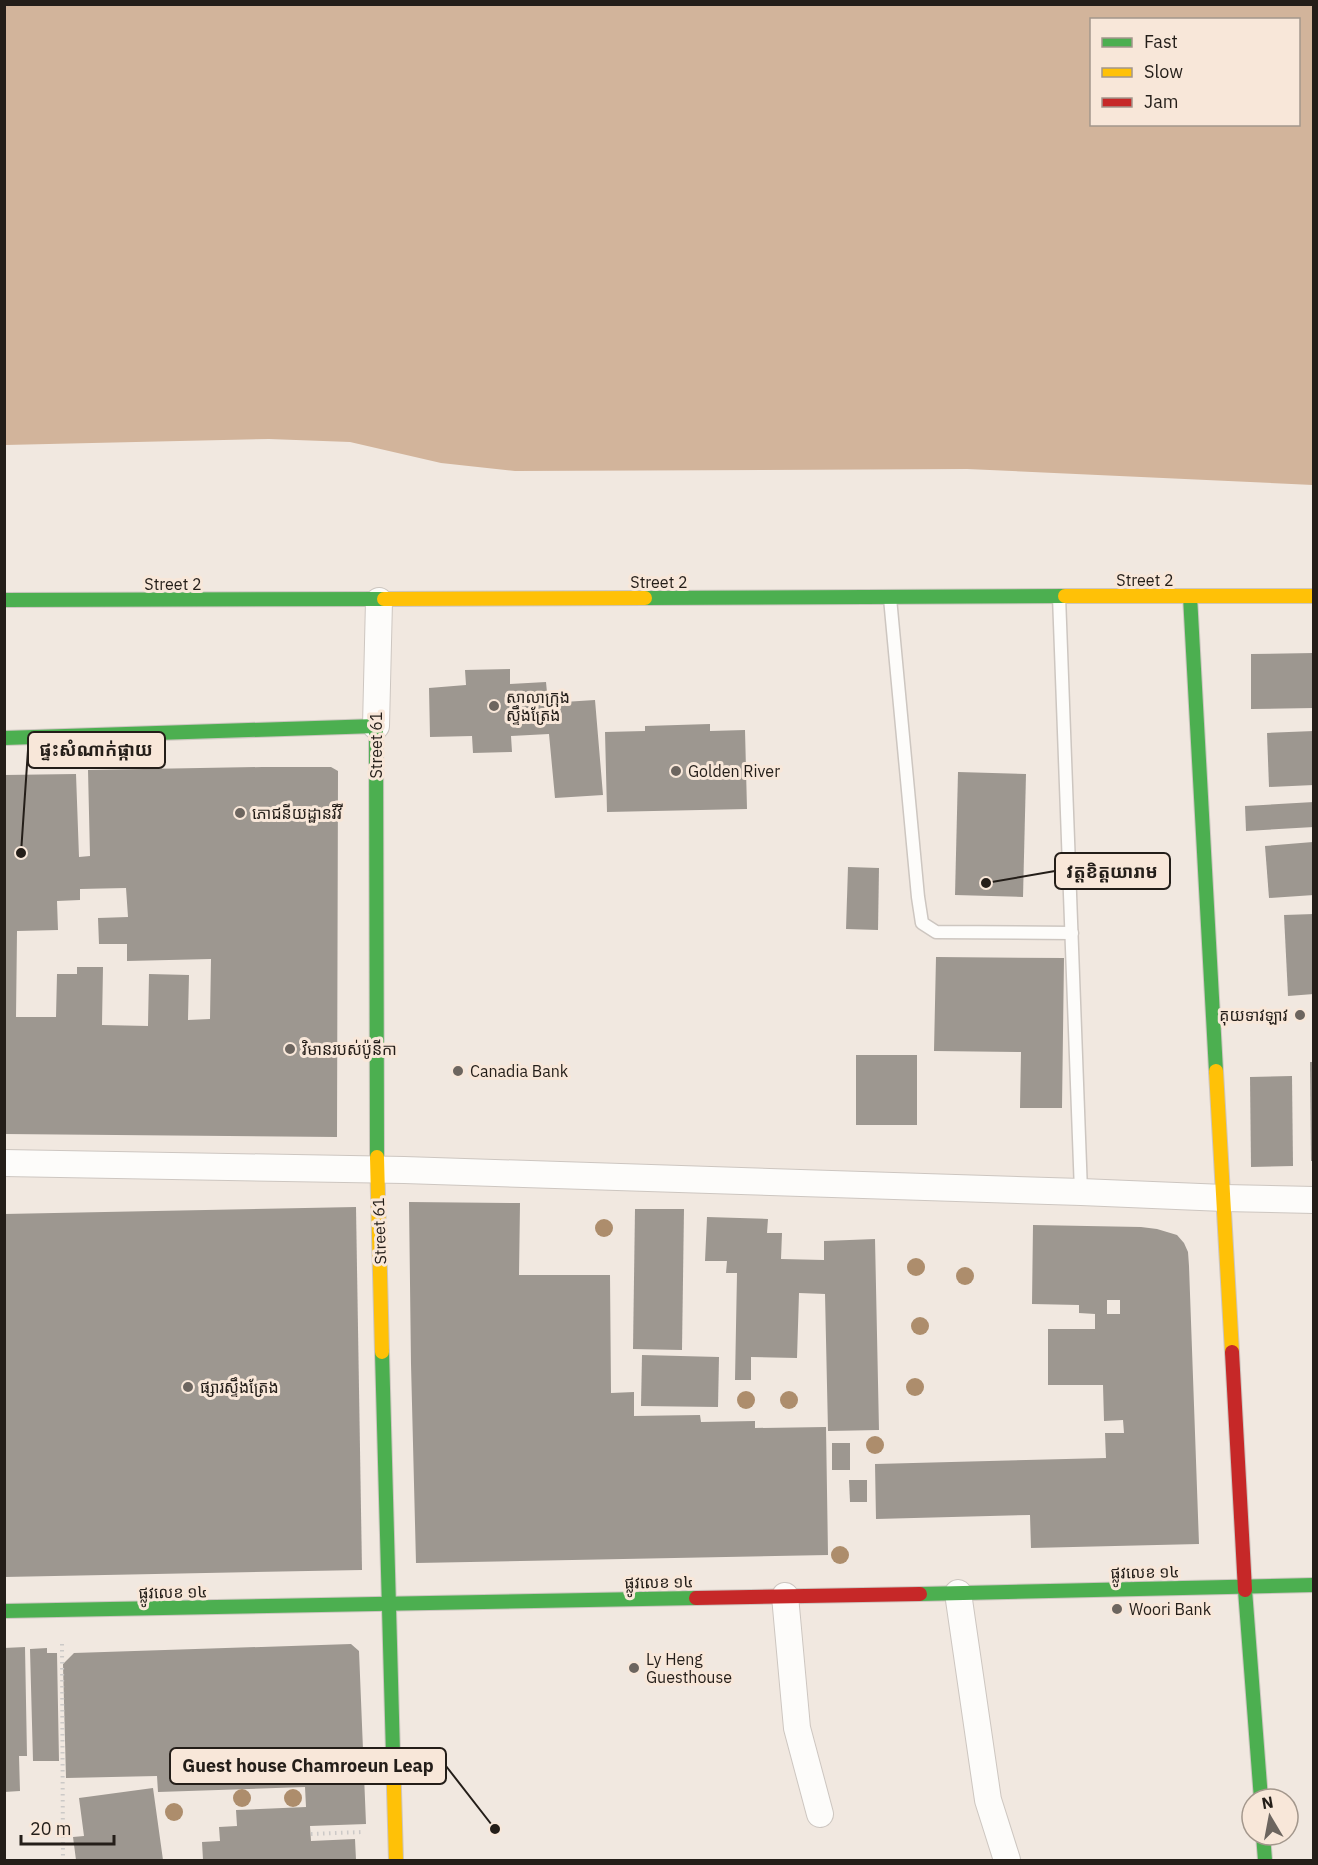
<svg xmlns="http://www.w3.org/2000/svg" width="1318" height="1865" viewBox="0 0 1318 1865" font-family="'IBM Plex Sans','Noto Sans Khmer',sans-serif">
	<style>
		.water { fill: #d2b49b; fill-rule: evenodd }
		.building { fill: #9d9790; fill-rule: evenodd }
		.lines { fill: none; stroke-linecap: round; stroke-linejoin: round }
		.lane-casing { stroke: #cdc6c0; stroke-width: 15 }
		.street-casing { stroke: #cdc6c0; stroke-width: 28 }
		.fast-casing { stroke: #cdc6c0; stroke-width: 16 }
		.slow-casing { stroke: #cdc6c0; stroke-width: 16 }
		.jam-casing { stroke: #cdc6c0; stroke-width: 16 }
		.path { stroke: #ccc9c7; stroke-width: 4; stroke-dasharray: 1.5 4.5; stroke-linecap: butt }
		.lane { stroke: #fdfcfa; stroke-width: 12 }
		.street { stroke: #fdfcfa; stroke-width: 26 }
		.fast { stroke: #4caf50; stroke-width: 14 }
		.slow { stroke: #ffc107; stroke-width: 14 }
		.jam { stroke: #c62828; stroke-width: 14 }
		.tree { fill: #ad8d6c }
		.poi-dot { fill: #6c655f; stroke: #f8e7d9; stroke-width: 2 }
		.labels { text-anchor: middle; dominant-baseline: central; stroke-width: 6; stroke-linejoin: round; paint-order: stroke }
		.street-label { font-size: 16px; fill: #241e19; stroke: #f8e7d9 }
		.poi-label { font-size: 16px; fill: #241e19; stroke: #f8e7d9; text-anchor: start }
		.leader { fill: none; stroke: #241e19; stroke-width: 2 }
		.callout-dot { fill: #241e19; stroke: #f8e7d9; stroke-width: 2 }
		.callout { fill: #f8e7d9; stroke: #241e19; stroke-width: 2 }
		.callout-label { font-size: 18px; text-anchor: middle; font-weight: bold; fill: #241e19 }
	</style>
	<rect width="100%" height="100%" fill="#f1e8e0"/>
	<path class="water" d="M4 5H1313V485L967 469 515 471 441 463 350 442 269 439 5 445ZM1092 20H1298V124H1092Z"/>
	<g class="building">
		<polygon points="1314,653 1314,708 1251,709 1251,654"/>
		<polygon points="510,669 510,684 546,682 548,703 595,700 603,795 555,798 549,734 511,736 512,752 473,753 472,736 430,737 429,688 466,685 465,670"/>
		<polygon points="710,724 710,731 745,730 747,809 607,812 605,732 645,731 645,726"/>
		<polygon points="1314,731 1314,785 1269,787 1267,733"/>
		<path d="M262 767H331L338 771 337 1137 4 1134V775L76 774 79 857 90 856 88 770ZM126 888 128 917 98 918 99 944H127V961L211 959 210 1019 188 1020 189 975 149 974 148 1026 102 1025 103 967H77V974H57L56 1017H16L17 931 58 930 57 901 80 900V889Z"/>
		<polygon points="958,772 1026,774 1023,897 955,895"/>
		<polygon points="1314,802 1314,827 1246,831 1245,806"/>
		<polygon points="1313,842 1314,895 1269,898 1265,846"/>
		<polygon points="848,867 879,868 878,930 846,929"/>
		<polygon points="1314,914 1314,994 1288,996 1284,915"/>
		<polygon points="936,957 1064,958 1062,1108 1020,1108 1021,1052 934,1051"/>
		<rect x="856" y="1055" width="61" height="70"/>
		<polygon points="1310,1062 1314,1062 1314,1161 1311,1161"/>
		<polygon points="1292,1076 1293,1166 1251,1167 1250,1077"/>
		<polygon points="409,1202 520,1203 519,1275 610,1275 611,1393 634,1392 634,1416 700,1415 701,1422 755,1421 755,1428 826,1427 828,1555 416,1563 411,1364"/>
		<polygon points="356,1207 362,1570 4,1577 4,1214"/>
		<polygon points="635,1209 684,1209 682,1350 633,1349"/>
		<polygon points="707,1217 768,1219 767,1233 782,1233 781,1259 824,1260 824,1241 875,1239 879,1430 828,1431 825,1294 799,1293 797,1358 751,1357 751,1380 735,1380 737,1273 726,1273 727,1261 705,1261"/>
		<path d="M1033 1225 1141 1227 1157 1229 1177 1235 1184 1243 1188 1252 1189 1266 1199 1544 1031 1548 1030 1515 876 1519 875 1464 1106 1458 1105 1433H1124L1123 1420 1104 1421 1103 1385H1048V1329H1095V1314L1079 1313V1305L1032 1304ZM1107 1300H1120V1314H1107Z"/>
		<polygon points="642,1355 719,1357 718,1407 641,1406"/>
		<rect x="832" y="1443" width="18" height="27"/>
		<polygon points="849,1480 867,1480 867,1502 850,1502"/>
		<polygon points="351,1644 359,1651 366,1824 310,1826 311,1841 355,1839 356,1860 203,1860 202,1842 220,1841 219,1827 237,1826 236,1810 306,1807 305,1787 158,1792 157,1776 66,1778 63,1664 74,1653"/>
		<polygon points="25,1647 27,1756 19,1756 20,1791 4,1792 4,1648"/>
		<polygon points="47,1648 47,1653 57,1653 59,1761 33,1761 30,1649"/>
		<polygon points="153,1788 163,1860 76,1860 73,1837 84,1836 79,1798"/>
	</g>
	<g class="lines">
		<defs>
			<g id="lane">
				<polyline points="1059,596 1081,1192"/>
				<polyline points="890,598 918,897 922,923 936,932 1072,933"/>
			</g>
			<g id="street">
				<polyline points="376,726 379,601"/>
				<polyline points="4,1163 404,1170 1081,1192 1224,1198 1314,1200"/>
				<polyline points="958,1593 988,1800 1007,1860"/>
				<polyline points="785,1596 797,1728 820,1814"/>
			</g>
			<g id="fast">
				<polyline points="1190,596 1216,1071"/>
				<polyline points="645,598 1065,596"/>
				<polyline points="4,600 384,599"/>
				<polyline points="4,738 376,726 377,1157"/>
				<polyline points="382,1352 393,1754"/>
				<polyline points="1245,1590 1261,1799"/>
				<polyline points="920,1594 1314,1585"/>
				<polyline points="4,1611 696,1598"/>
				<polyline points="1263,1835 1265,1860"/>
			</g>
			<g id="slow">
				<polyline points="1065,596 1314,596"/>
				<polyline points="384,599 645,598"/>
				<polyline points="1216,1071 1232,1352"/>
				<polyline points="377,1157 382,1352"/>
				<polyline points="393,1754 396,1860"/>
			</g>
			<g id="jam">
				<polyline points="1232,1352 1245,1590"/>
				<polyline points="696,1598 920,1594"/>
			</g>
		</defs>
		<use href="#lane" class="lane-casing"/>
		<use href="#street" class="street-casing"/>
		<use href="#fast" class="fast-casing"/>
		<use href="#slow" class="slow-casing"/>
		<use href="#jam" class="jam-casing"/>
		<g class="path">
			<polyline points="62,1644 63,1860"/>
			<polyline points="311,1834 363,1832"/>
		</g>
		<use href="#lane" class="lane"/>
		<use href="#street" class="street"/>
		<use href="#fast" class="fast"/>
		<use href="#slow" class="slow"/>
		<use href="#jam" class="jam"/>
	</g>
	<g class="tree">
		<circle cx="604" cy="1228" r="9"/>
		<circle cx="916" cy="1267" r="9"/>
		<circle cx="965" cy="1276" r="9"/>
		<circle cx="920" cy="1326" r="9"/>
		<circle cx="915" cy="1387" r="9"/>
		<circle cx="746" cy="1400" r="9"/>
		<circle cx="789" cy="1400" r="9"/>
		<circle cx="875" cy="1445" r="9"/>
		<circle cx="840" cy="1555" r="9"/>
		<circle cx="242" cy="1798" r="9"/>
		<circle cx="293" cy="1798" r="9"/>
		<circle cx="174" cy="1812" r="9"/>
	</g>
	<g class="poi-dot">
		<circle cx="494" cy="706" r="6"/>
		<circle cx="676" cy="771" r="6"/>
		<circle cx="240" cy="813" r="6"/>
		<circle cx="1300" cy="1015" r="6"/>
		<circle cx="290" cy="1049" r="6"/>
		<circle cx="458" cy="1071" r="6"/>
		<circle cx="188" cy="1387" r="6"/>
		<circle cx="1117" cy="1609" r="6"/>
		<circle cx="634" cy="1668" r="6"/>
	</g>
	<g class="labels">
		<g class="street-label">
			<text x="1145" y="580">Street 2</text>
			<text x="659" y="582">Street 2</text>
			<text x="173" y="584">Street 2</text>
			<text transform="translate(376 745) rotate(-90)">Street 61</text>
			<text transform="translate(379 1231) rotate(-92)">Street 61</text>
			<text transform="translate(1145 1572) rotate(-1)">ផ្លូវលេខ ១៤</text>
			<text transform="translate(659 1582) rotate(-1)">ផ្លូវលេខ ១៤</text>
			<text transform="translate(173 1592) rotate(-1)">ផ្លូវលេខ ១៤</text>
		</g>
		<g class="poi-label">
			<text x="506" y="697">សាលាក្រុង<tspan x="506" dy="18">ស្ទឹងត្រែង</tspan></text>
			<text x="688" y="771">Golden River</text>
			<text x="252" y="813">ភោជនីយដ្ឋានវីវី</text>
			<text x="1288" y="1015" text-anchor="end">គុយទាវឡាវ</text>
			<text x="302" y="1049">វិមានរបស់ប៉ូនីកា</text>
			<text x="470" y="1071">Canadia Bank</text>
			<text x="200" y="1387">ផ្សារស្ទឹងត្រែង</text>
			<text x="1129" y="1609">Woori Bank</text>
			<text x="646" y="1659">Ly Heng<tspan x="646" dy="18">Guesthouse</tspan></text>
		</g>
	</g>
	<path class="leader" d="M21 853L28 750M986 883L1055 871M495 1829L446 1766"/>
	<g class="callout-dot">
		<circle cx="21" cy="853" r="6"/>
		<circle cx="986" cy="883" r="6"/>
		<circle cx="495" cy="1829" r="6"/>
	</g>
	<g class="callout">
		<rect x="28" y="732" width="137" height="36" rx="6"/>
		<rect x="1055" y="853" width="115" height="36" rx="6"/>
		<rect x="170" y="1748" width="276" height="36" rx="6"/>
	</g>
	<g class="callout-label">
		<text x="96" y="756">ផ្ទះសំណាក់ផ្កាយ</text>
		<text x="1112" y="878">វត្តខិត្តយារាម</text>
		<text x="308" y="1772">Guest house Chamroeun Leap</text>
	</g>
	<rect width="1318" height="1865" fill="none" stroke="#241e19" stroke-width="12"/>
	<rect x="1090" y="18" width="210" height="108" fill="#f8e7d9" stroke="#a3978c" stroke-width="1.5"/>
	<rect x="1102" y="38" width="30" height="9" fill="#4caf50" stroke="#a3978c" stroke-width="1.5"/>
	<text x="1144" y="48" font-size="18" fill="#241e19">Fast</text>
	<rect x="1102" y="68" width="30" height="9" fill="#ffc107" stroke="#a3978c" stroke-width="1.5"/>
	<text x="1144" y="78" font-size="18" fill="#241e19">Slow</text>
	<rect x="1102" y="98" width="30" height="9" fill="#c62828" stroke="#a3978c" stroke-width="1.5"/>
	<text x="1144" y="108" font-size="18" fill="#241e19">Jam</text>
	<g transform="translate(1270 1817) rotate(350)"><circle r="28" fill="#f8e7d9" stroke="#a3978c" stroke-width="1.5"/>
	<path d="M0-4.5L10 22L0 15L-10 22Z" fill="#6c655f"/>
	<text y="-9" font-size="16" font-weight="bold" text-anchor="middle" fill="#241e19">N</text>
	</g>
	<path d="M21 1835v9h93v-9" fill="none" stroke="#241e19" stroke-width="3"/>
	<text x="30" y="1835" font-size="18" fill="#241e19" stroke="#f8e7d9" stroke-width="4.5" paint-order="stroke">20 m</text>
</svg>
